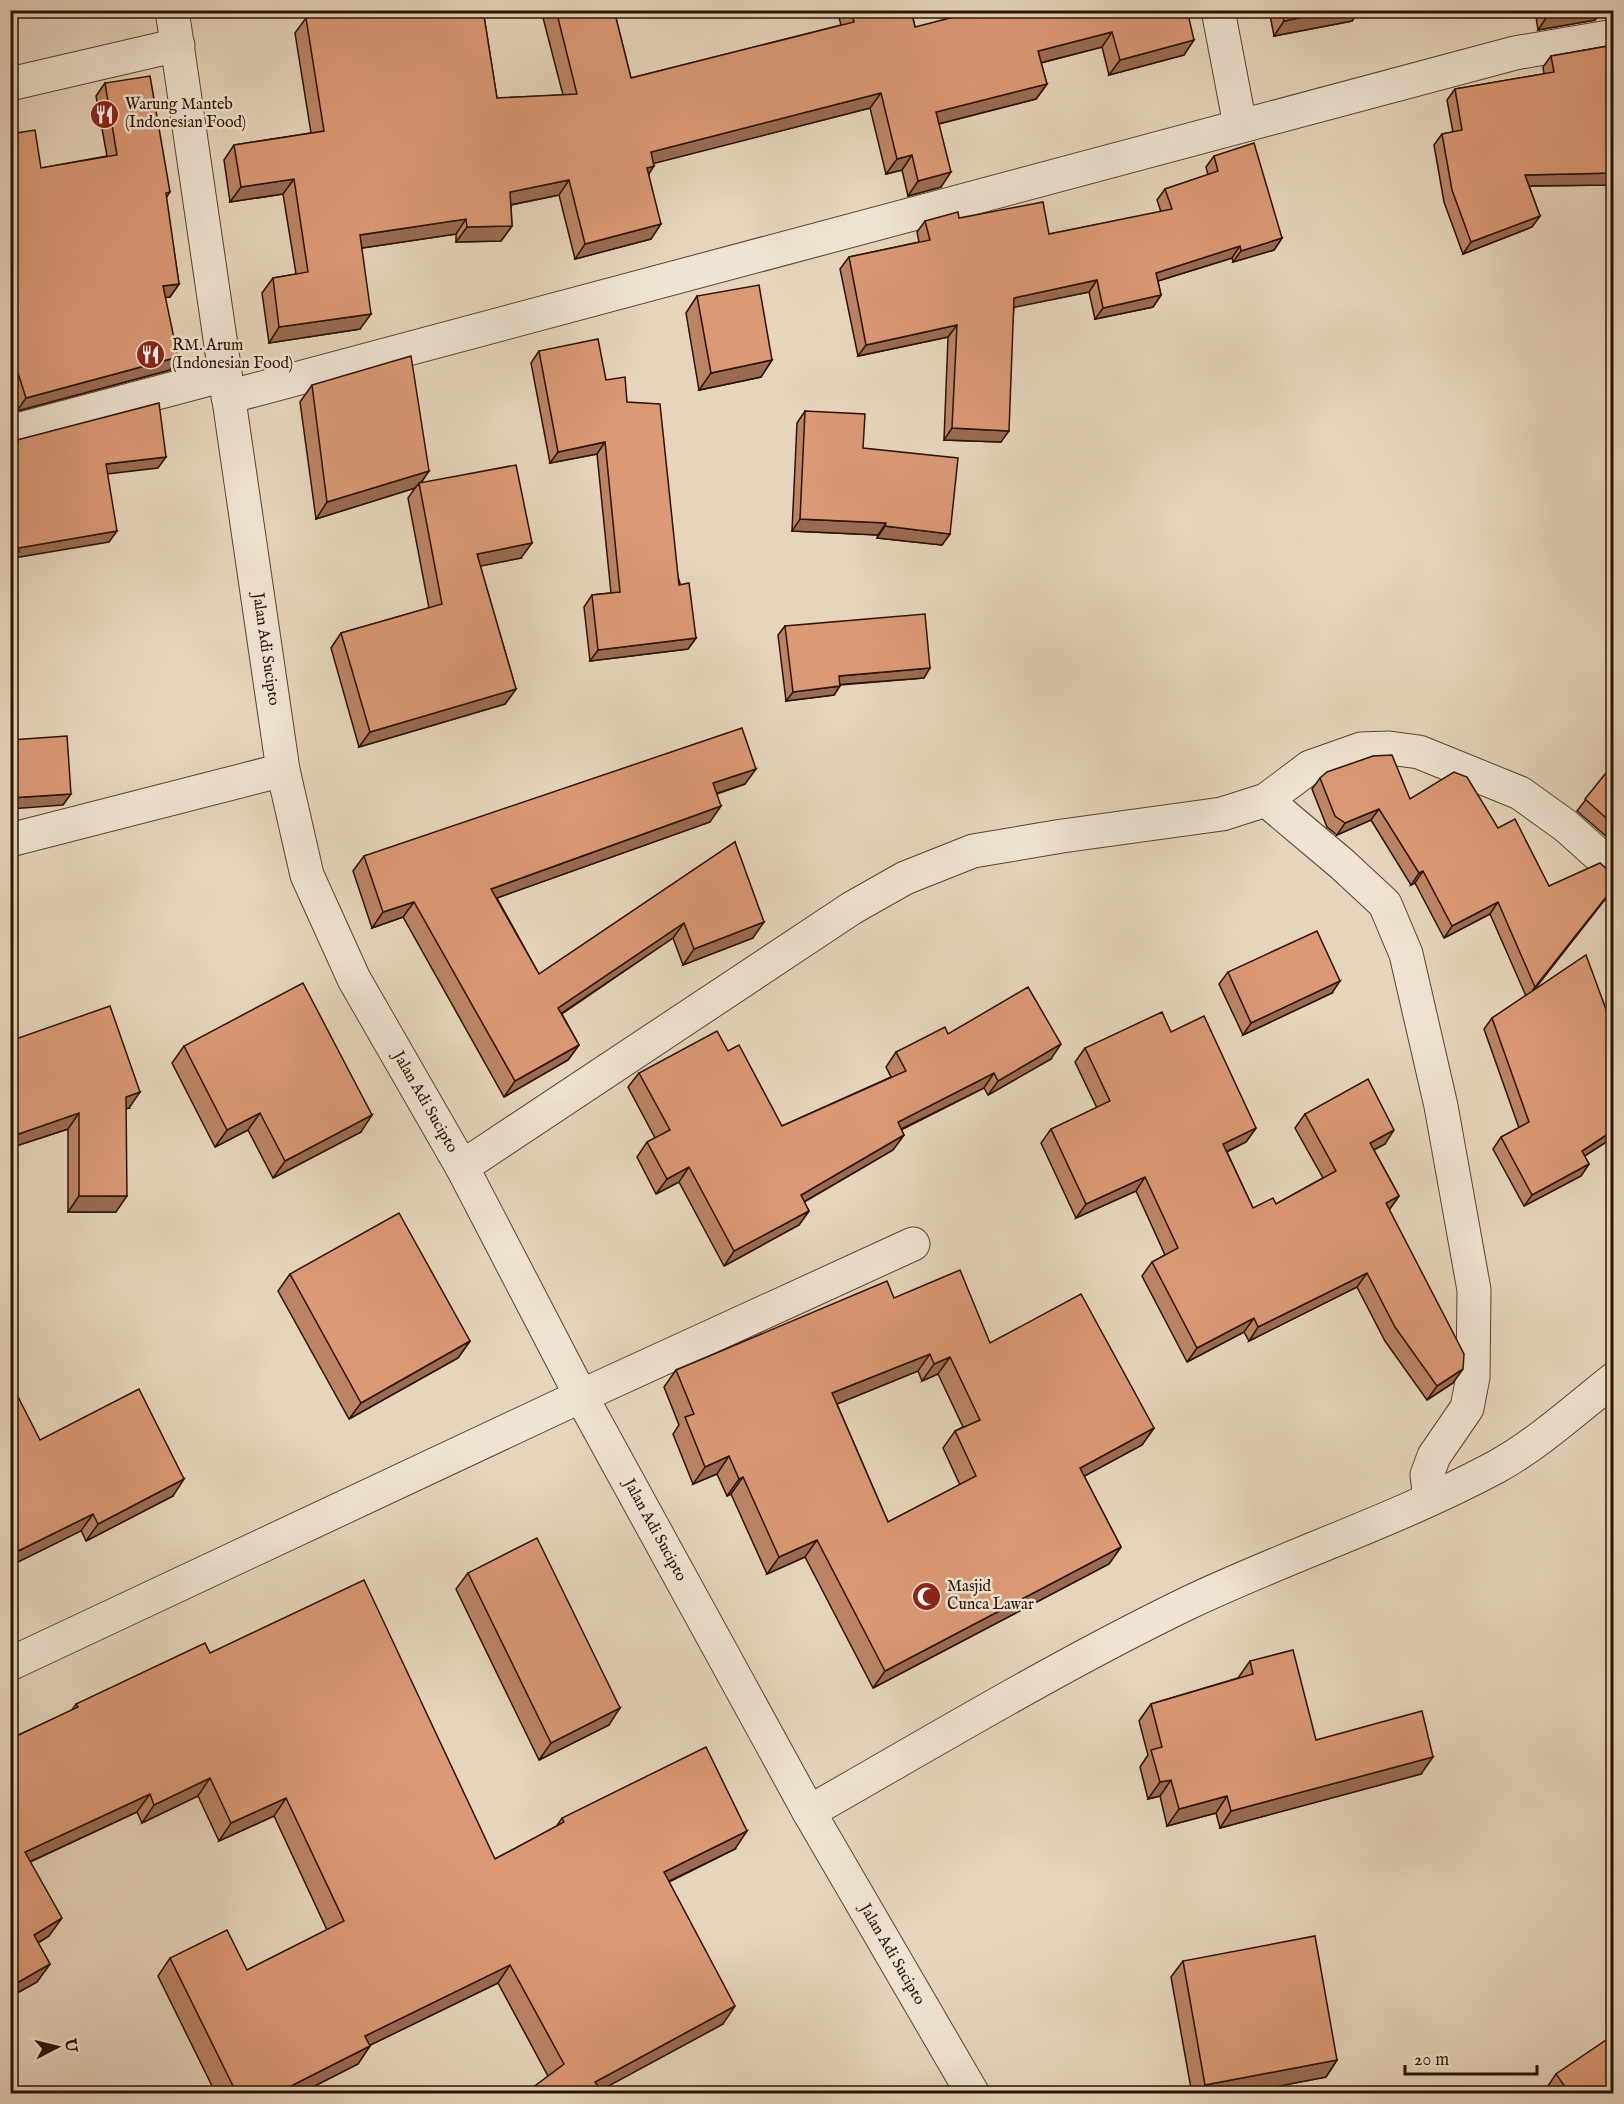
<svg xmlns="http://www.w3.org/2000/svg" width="1624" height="2104" viewBox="0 0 1624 2104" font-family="'IM FELL English',serif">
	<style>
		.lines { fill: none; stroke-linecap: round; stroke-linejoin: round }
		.minor-casing { stroke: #5a432f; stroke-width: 35 }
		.minor { stroke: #efe4d3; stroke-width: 33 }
		.wall { fill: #bc8465; stroke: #2c1200; stroke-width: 1.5; fill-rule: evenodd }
		.shaded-wall { fill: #996b52; stroke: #2c1200; stroke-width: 1.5 }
		.building { fill: #db9975; stroke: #2c1200; stroke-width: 1.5; fill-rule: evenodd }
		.labels { text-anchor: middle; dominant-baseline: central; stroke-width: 5; stroke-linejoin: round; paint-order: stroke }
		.poi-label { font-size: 16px; fill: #2c1200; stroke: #efe4d3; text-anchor: start }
		.street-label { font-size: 16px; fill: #2c1200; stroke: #efe4d3 }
	</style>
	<rect width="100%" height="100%" fill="#e6d5bc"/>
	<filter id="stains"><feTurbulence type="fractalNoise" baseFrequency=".00333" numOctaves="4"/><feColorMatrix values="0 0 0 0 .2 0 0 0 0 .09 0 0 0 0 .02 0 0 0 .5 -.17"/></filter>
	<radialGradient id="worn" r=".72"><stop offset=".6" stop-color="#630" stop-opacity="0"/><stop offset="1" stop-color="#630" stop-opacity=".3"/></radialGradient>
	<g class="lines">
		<defs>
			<g id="minor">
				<path id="s1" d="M172 10 283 770 307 875 354 979 462 1167 581 1396 809 1812 973 2094"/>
				<polyline points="1218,10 1240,125"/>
				<polyline points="10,84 178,45"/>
				<polyline points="228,397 1515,53 1614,36"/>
				<polyline points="10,432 224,375"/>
				<polyline points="1266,800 1342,864 1385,904 1406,954 1441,1106 1474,1290 1473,1377 1467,1408 1434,1456 1427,1475 1430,1499"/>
				<polyline points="10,840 283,770"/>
				<polyline points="462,1167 852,908 905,878 973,851 1062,836 1222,814 1266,800 1310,767 1361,749 1389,748 1419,752 1520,793 1566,826 1614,869"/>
				<polyline points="10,1664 581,1396 913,1244"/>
				<path d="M809 1812C934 1741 1058 1666 1188 1603 1289 1555 1397 1520 1496 1467 1538 1444 1576 1409 1614 1379"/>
			</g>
		</defs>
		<use href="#minor" class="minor-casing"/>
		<use href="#minor" class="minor"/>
	</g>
	<g class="wall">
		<polygon points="324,10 483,10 497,98 563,95 541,10 614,10 631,78 841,25 837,10 911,10 915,27 1187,10 1184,55 1109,75 1102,47 1041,63 1047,84 1036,99 939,124 941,187 908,196 902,170 886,174 870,108 653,163 649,174 651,239 575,259 559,195 511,205 512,226 501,241 456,242 456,234 362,248 360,329 269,343 262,293 273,278 296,274 283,194 230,202 224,160 234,145 311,133 295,33 306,18 325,14"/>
		<polygon points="1269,10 1380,10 1356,15 1352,21 1274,36"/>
		<polygon points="1535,10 1602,10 1595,20 1538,30"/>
		<polygon points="1614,45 1614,184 1613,185 1529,186 1540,216 1532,227 1463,254 1444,202 1434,145 1442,134 1453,132 1447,100 1455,89 1544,74 1543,67 1551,56"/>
		<polygon points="105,83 170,192 166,198 179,284 170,297 165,297 170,370 17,411 10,390 10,134 41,168 107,156 96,96"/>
		<polygon points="1214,156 1282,238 1274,250 1233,262 1232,258 1158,281 1161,295 1153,307 1095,319 1089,292 1014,307 1001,442 944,440 948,337 858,356 840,269 849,257 919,242 917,232 925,221 959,218 1049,234 1161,212 1157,200 1165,189 1208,175 1206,167"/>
		<polygon points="697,296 772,360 761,377 699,390 686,313"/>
		<polygon points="539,351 606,380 627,402 696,638 688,649 590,661 584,607 592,595 611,593 597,454 550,463 531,363"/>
		<polygon points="312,385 429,471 421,483 521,558 480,566 516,689 505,704 359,747 331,648 341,633 429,608 408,498 415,488 316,519 300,402"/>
		<polygon points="805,411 863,448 950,534 942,545 877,538 878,535 792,531 797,423"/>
		<polygon points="785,626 924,678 840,685 834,695 786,701 778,635"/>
		<polygon points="1614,763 1614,843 1577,811"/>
		<polygon points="1320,778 1410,799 1498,828 1549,886 1610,872 1614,873 1614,888 1533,990 1584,1156 1589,1164 1581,1176 1524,1206 1493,1149 1501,1137 1519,1128 1484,1029 1492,1018 1526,996 1490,914 1444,938 1415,883 1411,885 1371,820 1337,835 1327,827 1312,789"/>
		<polygon points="745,784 717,794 710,822 497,898 539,974 735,842 753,938 683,965 673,938 562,1014 579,1045 568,1060 504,1097 403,917 372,928 353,871 364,856"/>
		<polygon points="1228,972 1332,993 1243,1035 1219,984"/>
		<polygon points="1171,1032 1256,1128 1246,1142 1227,1152 1253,1208 1276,1204 1323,1178 1295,1128 1305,1114 1385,1144 1374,1150 1399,1196 1389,1210 1453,1383 1427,1400 1385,1341 1357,1287 1249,1341 1244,1332 1187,1362 1142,1276 1152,1262 1165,1255 1136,1191 1076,1218 1041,1143 1051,1129 1097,1108 1075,1062 1085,1048"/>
		<polygon points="948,1034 1051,1059 988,1095 984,1088 901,1130 904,1135 893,1150 804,1202 809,1211 799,1225 724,1266 679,1182 656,1194 637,1157 647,1142 655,1138 628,1087 639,1073 728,1051 782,1126 891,1077 886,1067 896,1052"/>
		<polygon points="10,1041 129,1108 126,1108 116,1212 68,1212 68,1129 10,1148"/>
		<polygon points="184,1046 361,1132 273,1178 248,1130 215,1147 172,1063"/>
		<polygon points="290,1274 470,1341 458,1358 349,1419 278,1291"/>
		<path d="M894 1298 990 1343 1154 1428 1142 1445 1084 1476 1121 1547 1109 1564 873 1688 805 1557 767 1574 731 1494 727 1496 717 1474 693 1484 673 1434 679 1425 664 1387 676 1370ZM918 1371 922 1381 938 1374 963 1427 955 1431 943 1448 960 1485 888 1522 837 1404Z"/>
		<polygon points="40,1440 173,1496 86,1541"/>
		<polygon points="468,1573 609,1725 539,1760 456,1589"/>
		<polygon points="210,1653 495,1859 556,1827 562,1818 735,1849 669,1882 723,2024 600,2090 548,2076 498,1983 370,2045 358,2064 299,2094 216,2094 158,1976 170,1958 247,1970 327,1930 274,1816 219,1841 198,1796 142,1823 137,1812 30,1862 49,1936 38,1943 50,1964 37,1982 10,1997 10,1739 71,1711 76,1704"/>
		<polygon points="1250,1661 1316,1740 1421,1774 1220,1828 1216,1813 1167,1826 1160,1796 1148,1799 1140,1767 1148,1755 1139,1721 1151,1704 1238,1678"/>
		<polygon points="1183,1961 1337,2060 1326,2077 1238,2094 1192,2094 1171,1977"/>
		<polygon points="1556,2074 1614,2094 1554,2094 1548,2086"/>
	</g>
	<g class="shaded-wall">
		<polygon points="1337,10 1380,10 1356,15 1352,21 1274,36 1284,21"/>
		<polygon points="1574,10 1602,10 1595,20 1538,30 1548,15"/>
		<polygon points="1112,32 1102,47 1028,66 1038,51"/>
		<polygon points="1194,40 1184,55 1109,75 1120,60"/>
		<polygon points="1047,84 1036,99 926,127 936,112"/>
		<polygon points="881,93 870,108 640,167 651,152"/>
		<polygon points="912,155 902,170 886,174 897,159"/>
		<polygon points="654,166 644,181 647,168"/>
		<polygon points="951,172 941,187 908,196 918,181"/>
		<polygon points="1614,173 1614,184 1613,185 1517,186 1525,175"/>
		<polygon points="294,179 283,194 230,202 241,187"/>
		<polygon points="569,180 559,195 500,207 510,192"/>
		<polygon points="1540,216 1532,227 1463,254 1471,242"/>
		<polygon points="466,219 456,234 349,250 360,235"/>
		<polygon points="661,224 651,239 575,259 585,244"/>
		<polygon points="512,226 501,241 456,242 467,227"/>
		<polygon points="1282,238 1274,250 1233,262 1241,251"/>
		<polygon points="1240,246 1232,258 1148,284 1156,273"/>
		<polygon points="1097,280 1089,292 1006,309 1014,298"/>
		<polygon points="179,284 170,297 154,299 163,286"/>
		<polygon points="1161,295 1153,307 1095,319 1103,308"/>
		<polygon points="371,314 360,329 269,343 279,327"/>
		<polygon points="957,325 948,337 858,356 866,345"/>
		<polygon points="178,357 170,370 17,411 26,398"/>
		<polygon points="772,360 761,377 699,390 711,373"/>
		<polygon points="952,428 1009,431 1001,442 944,440"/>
		<polygon points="605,442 597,454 550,463 558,452"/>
		<polygon points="166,457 158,468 98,475 106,464"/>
		<polygon points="429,471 419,485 419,483 415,488 316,519 327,502"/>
		<polygon points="800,519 886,523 878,535 792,531"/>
		<polygon points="885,526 950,534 942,545 877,538"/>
		<polygon points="117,531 109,542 14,558 10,563 10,554 18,548"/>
		<polygon points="532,543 521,558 466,569 477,554"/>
		<polygon points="696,638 688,649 590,661 598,650"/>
		<polygon points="930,668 924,678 833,685 839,676"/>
		<polygon points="840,686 834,695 786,701 793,692"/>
		<polygon points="516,689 505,704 359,747 370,732"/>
		<polygon points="756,769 745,784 702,798 713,783"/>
		<polygon points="71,794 63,805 10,809 10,798"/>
		<polygon points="721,806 710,822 480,904 491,889"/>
		<polygon points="1379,809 1371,820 1337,835 1345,823"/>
		<polygon points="1423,871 1415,883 1411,885 1419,873"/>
		<polygon points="1614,887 1614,888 1527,999 1535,987"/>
		<polygon points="414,902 403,917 372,928 383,912"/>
		<polygon points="1498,902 1490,914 1444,938 1452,926"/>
		<polygon points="764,922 753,938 683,965 694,949"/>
		<polygon points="684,923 673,938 547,1023 558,1008"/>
		<polygon points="1340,981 1332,993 1243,1035 1251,1023"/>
		<polygon points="1061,1044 1051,1059 988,1095 998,1081"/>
		<polygon points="579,1045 568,1060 504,1097 515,1081"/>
		<polygon points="994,1073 984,1088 887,1136 898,1122"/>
		<polygon points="140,1092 129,1108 115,1112 126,1097"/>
		<polygon points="79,1113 68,1129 10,1148 10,1137"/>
		<polygon points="260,1113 248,1130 215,1147 227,1130"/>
		<polygon points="372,1115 361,1132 273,1178 285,1161"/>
		<polygon points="1256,1128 1246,1142 1213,1158 1223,1144"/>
		<polygon points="1394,1130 1385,1144 1360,1157 1370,1143"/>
		<polygon points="1614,1130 1614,1137 1574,1163 1582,1151"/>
		<polygon points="904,1135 893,1150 790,1210 801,1195"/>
		<polygon points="1589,1164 1581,1176 1524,1206 1532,1195"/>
		<polygon points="689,1167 679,1182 656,1194 667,1179"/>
		<polygon points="1145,1177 1136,1191 1076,1218 1086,1204"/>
		<polygon points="79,1196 127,1196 116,1212 68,1212"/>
		<polygon points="1399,1196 1389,1210 1386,1203"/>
		<polygon points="809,1211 799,1225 724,1266 734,1251"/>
		<polygon points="1367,1273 1357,1287 1249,1341 1258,1327"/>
		<polygon points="1254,1318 1244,1332 1187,1362 1197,1348"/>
		<polygon points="470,1341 458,1358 349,1419 361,1403"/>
		<polygon points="930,1354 918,1371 820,1411 832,1393"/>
		<polygon points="950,1357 938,1374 922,1381 934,1364"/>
		<polygon points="1463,1369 1453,1383 1427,1400 1437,1386"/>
		<polygon points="1154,1428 1142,1445 1068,1485 1080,1468"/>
		<polygon points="729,1456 717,1474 693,1484 705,1467"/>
		<polygon points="743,1477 731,1494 727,1496 739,1479"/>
		<polygon points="184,1479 173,1496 86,1541 98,1524"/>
		<polygon points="93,1514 81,1531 10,1566 10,1555"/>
		<polygon points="817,1540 805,1557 767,1574 779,1557"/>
		<polygon points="1121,1547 1109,1564 873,1688 885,1671"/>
		<polygon points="620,1708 609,1725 539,1760 551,1743"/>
		<polygon points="1433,1757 1421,1774 1220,1828 1231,1811"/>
		<polygon points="210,1778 198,1796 142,1823 154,1805"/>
		<polygon points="1171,1780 1160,1796 1148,1799 1160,1782"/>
		<polygon points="150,1794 137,1812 12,1870 25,1852"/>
		<polygon points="1227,1796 1216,1813 1167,1826 1179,1809"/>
		<polygon points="286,1798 274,1816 219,1841 231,1823"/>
		<polygon points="747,1831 735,1849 651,1890 664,1872"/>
		<polygon points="62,1918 49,1936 21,1953 34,1935"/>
		<polygon points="50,1964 37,1982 10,1997 10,1987"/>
		<polygon points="510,1965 498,1983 352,2054 365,2036"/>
		<polygon points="735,2006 723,2024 594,2094 595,2082"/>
		<polygon points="370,2046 358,2064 299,2094 279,2094 281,2091"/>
		<polygon points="1337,2060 1326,2077 1238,2094 1199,2094 1205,2085"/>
	</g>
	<g class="building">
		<polygon points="337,10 483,10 497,98 577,94 556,10 614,10 631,78 854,22 851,10 911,10 915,27 981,10 1187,10 1194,40 1120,60 1112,32 1038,51 1047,84 936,112 951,172 918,181 912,155 897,159 881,93 651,152 654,166 647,168 661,224 585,244 569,180 510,192 512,226 467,227 466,219 360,235 371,314 279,327 273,278 308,272 294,179 241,187 234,145 324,131 306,18 337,12"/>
		<polygon points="1282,10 1337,10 1284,21"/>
		<polygon points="1548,10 1574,10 1548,15"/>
		<polygon points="1614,45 1614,173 1525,175 1540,216 1471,242 1452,190 1442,134 1462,130 1455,89 1554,72 1551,56"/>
		<polygon points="150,76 170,192 166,193 179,284 163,286 178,357 26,398 10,348 10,134 35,130 41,168 117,155 105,83"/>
		<polygon points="1254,143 1282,238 1241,251 1240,246 1156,273 1161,295 1103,308 1097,280 1014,298 1009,431 952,428 957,325 866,345 849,257 930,240 925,221 958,212 959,218 1043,202 1049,234 1172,209 1165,189 1218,171 1214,156"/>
		<polygon points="759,285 772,360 711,373 697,296"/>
		<polygon points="598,339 606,380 625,377 627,402 660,404 679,585 689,583 696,638 598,650 592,595 620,592 605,442 558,452 539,351"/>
		<polygon points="411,356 429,471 327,502 312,385"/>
		<polygon points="159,403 166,457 106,464 117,531 18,548 19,552 10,554 10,443 18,442 17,440"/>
		<polygon points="805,411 865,414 863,448 958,458 950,534 885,526 886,523 800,519"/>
		<polygon points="516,465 532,543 477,554 516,689 370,732 341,633 442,604 419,483"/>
		<polygon points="925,614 930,668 839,676 840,686 793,692 785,626"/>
		<polygon points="742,728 756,769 713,783 721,806 491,889 539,974 735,842 764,922 694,949 684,923 558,1008 579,1045 515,1081 414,902 383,912 364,856"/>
		<polygon points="67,736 71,794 10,798 10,740"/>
		<polygon points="1392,755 1410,799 1454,772 1467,777 1498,828 1515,819 1549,886 1600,863 1610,872 1614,873 1614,887 1535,987 1498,902 1452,926 1423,871 1419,873 1379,809 1345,823 1335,816 1320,778 1327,772 1373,756"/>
		<polygon points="1614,763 1614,825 1585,799"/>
		<polygon points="1317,931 1340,981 1251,1023 1228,972"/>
		<polygon points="1586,955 1614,1031 1614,1130 1582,1151 1589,1164 1532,1195 1501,1137 1529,1122 1492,1018"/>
		<polygon points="303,983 372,1115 285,1161 260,1113 227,1130 184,1046"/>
		<polygon points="1028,987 1061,1044 998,1081 994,1073 898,1122 904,1135 801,1195 809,1211 734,1251 689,1167 667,1179 647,1142 670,1130 639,1073 717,1031 728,1051 739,1045 782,1126 906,1071 896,1052 945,1027 948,1034"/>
		<polygon points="110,1006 140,1092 126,1097 127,1196 79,1196 79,1113 10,1137 10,1089 11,1089 10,1041"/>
		<polygon points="1162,1012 1171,1032 1204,1016 1256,1128 1223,1144 1253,1208 1273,1198 1276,1204 1336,1171 1305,1114 1368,1079 1394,1130 1370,1143 1399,1196 1386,1203 1464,1354 1463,1369 1437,1386 1395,1327 1367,1273 1258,1327 1254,1318 1197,1348 1152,1262 1178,1248 1145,1177 1086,1204 1051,1129 1110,1101 1085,1048"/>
		<polygon points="399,1213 470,1341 361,1403 290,1274"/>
		<path d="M960 1270 990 1343 1081 1294 1154 1428 1080 1468 1121 1547 885 1671 817 1540 779 1557 743 1477 739 1479 729 1456 705 1467 685 1417 694 1414 676 1370 887 1281 894 1298ZM930 1354 934 1364 950 1357 980 1420 955 1431 976 1476 888 1522 832 1393Z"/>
		<polygon points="10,1381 40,1440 139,1389 184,1479 98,1524 93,1514 10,1555"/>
		<polygon points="537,1538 620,1708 551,1743 468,1573"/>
		<polygon points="364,1580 495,1859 564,1822 562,1818 706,1747 747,1831 664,1872 735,2006 595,2082 603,2094 524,2094 564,2064 510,1965 365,2036 370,2046 281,2091 283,2094 237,2094 170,1958 227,1930 247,1970 344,1921 286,1798 231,1823 210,1778 154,1805 150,1794 25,1852 62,1918 34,1935 50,1964 10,1987 10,1739 78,1707 76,1704 205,1643 210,1653"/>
		<polygon points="1293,1650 1316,1740 1422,1711 1433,1757 1231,1811 1227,1796 1179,1809 1171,1780 1160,1782 1151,1750 1162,1747 1151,1704 1253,1674 1250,1661"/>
		<polygon points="1315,1936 1337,2060 1205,2085 1183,1961"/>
		<polygon points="1609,2038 1614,2045 1614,2094 1570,2094 1556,2074"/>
	</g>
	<defs>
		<symbol id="restaurant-disc" viewBox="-11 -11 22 22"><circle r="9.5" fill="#8f2418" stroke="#efe4d3"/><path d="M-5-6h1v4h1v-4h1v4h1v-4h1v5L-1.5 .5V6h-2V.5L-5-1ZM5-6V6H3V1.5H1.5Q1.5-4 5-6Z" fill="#fff"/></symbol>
		<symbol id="mosque-disc" viewBox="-11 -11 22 22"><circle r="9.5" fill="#8f2418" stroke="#efe4d3"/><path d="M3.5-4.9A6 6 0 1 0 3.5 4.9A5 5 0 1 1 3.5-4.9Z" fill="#fff"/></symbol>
	</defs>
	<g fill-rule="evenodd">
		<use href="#restaurant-disc" x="88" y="98" width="33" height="33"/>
		<use href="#restaurant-disc" x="134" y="338" width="33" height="33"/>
		<use href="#mosque-disc" x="910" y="1580" width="33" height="33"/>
	</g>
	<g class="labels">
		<g class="poi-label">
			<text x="125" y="105">Warung Manteb<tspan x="125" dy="18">(Indonesian Food)</tspan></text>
			<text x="172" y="346">RM. Arum<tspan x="172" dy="18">(Indonesian Food)</tspan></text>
			<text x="947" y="1587">Masjid<tspan x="947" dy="18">Cunca Lawar</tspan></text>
		</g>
		<g class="street-label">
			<text stroke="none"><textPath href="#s1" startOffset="646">Jalan Adi Sucipto</textPath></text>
			<text stroke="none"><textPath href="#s1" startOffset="1132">Jalan Adi Sucipto</textPath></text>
			<text stroke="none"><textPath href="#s1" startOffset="1618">Jalan Adi Sucipto</textPath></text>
			<text stroke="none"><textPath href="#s1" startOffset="2104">Jalan Adi Sucipto</textPath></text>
		</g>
	</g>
	<rect width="1624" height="2104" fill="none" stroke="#e6d5bc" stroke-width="36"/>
	<rect x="12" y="12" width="1600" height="2080" fill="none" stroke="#2c1200" stroke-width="3"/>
	<rect x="18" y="18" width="1588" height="2068" fill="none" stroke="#2c1200" stroke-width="1.5"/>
	<g transform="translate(57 2047) rotate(83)" stroke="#efe4d3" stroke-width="4.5" paint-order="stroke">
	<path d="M0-4.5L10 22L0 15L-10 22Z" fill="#2c1200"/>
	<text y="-9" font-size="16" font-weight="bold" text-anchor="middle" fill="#2c1200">U</text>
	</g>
	<path d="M1405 2065v9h132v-9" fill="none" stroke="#2c1200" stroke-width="3"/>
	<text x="1414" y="2065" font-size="18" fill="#2c1200" stroke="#efe4d3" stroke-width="4.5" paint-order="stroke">20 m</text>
	<rect width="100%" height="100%" filter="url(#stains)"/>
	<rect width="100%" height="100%" fill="url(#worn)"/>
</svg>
